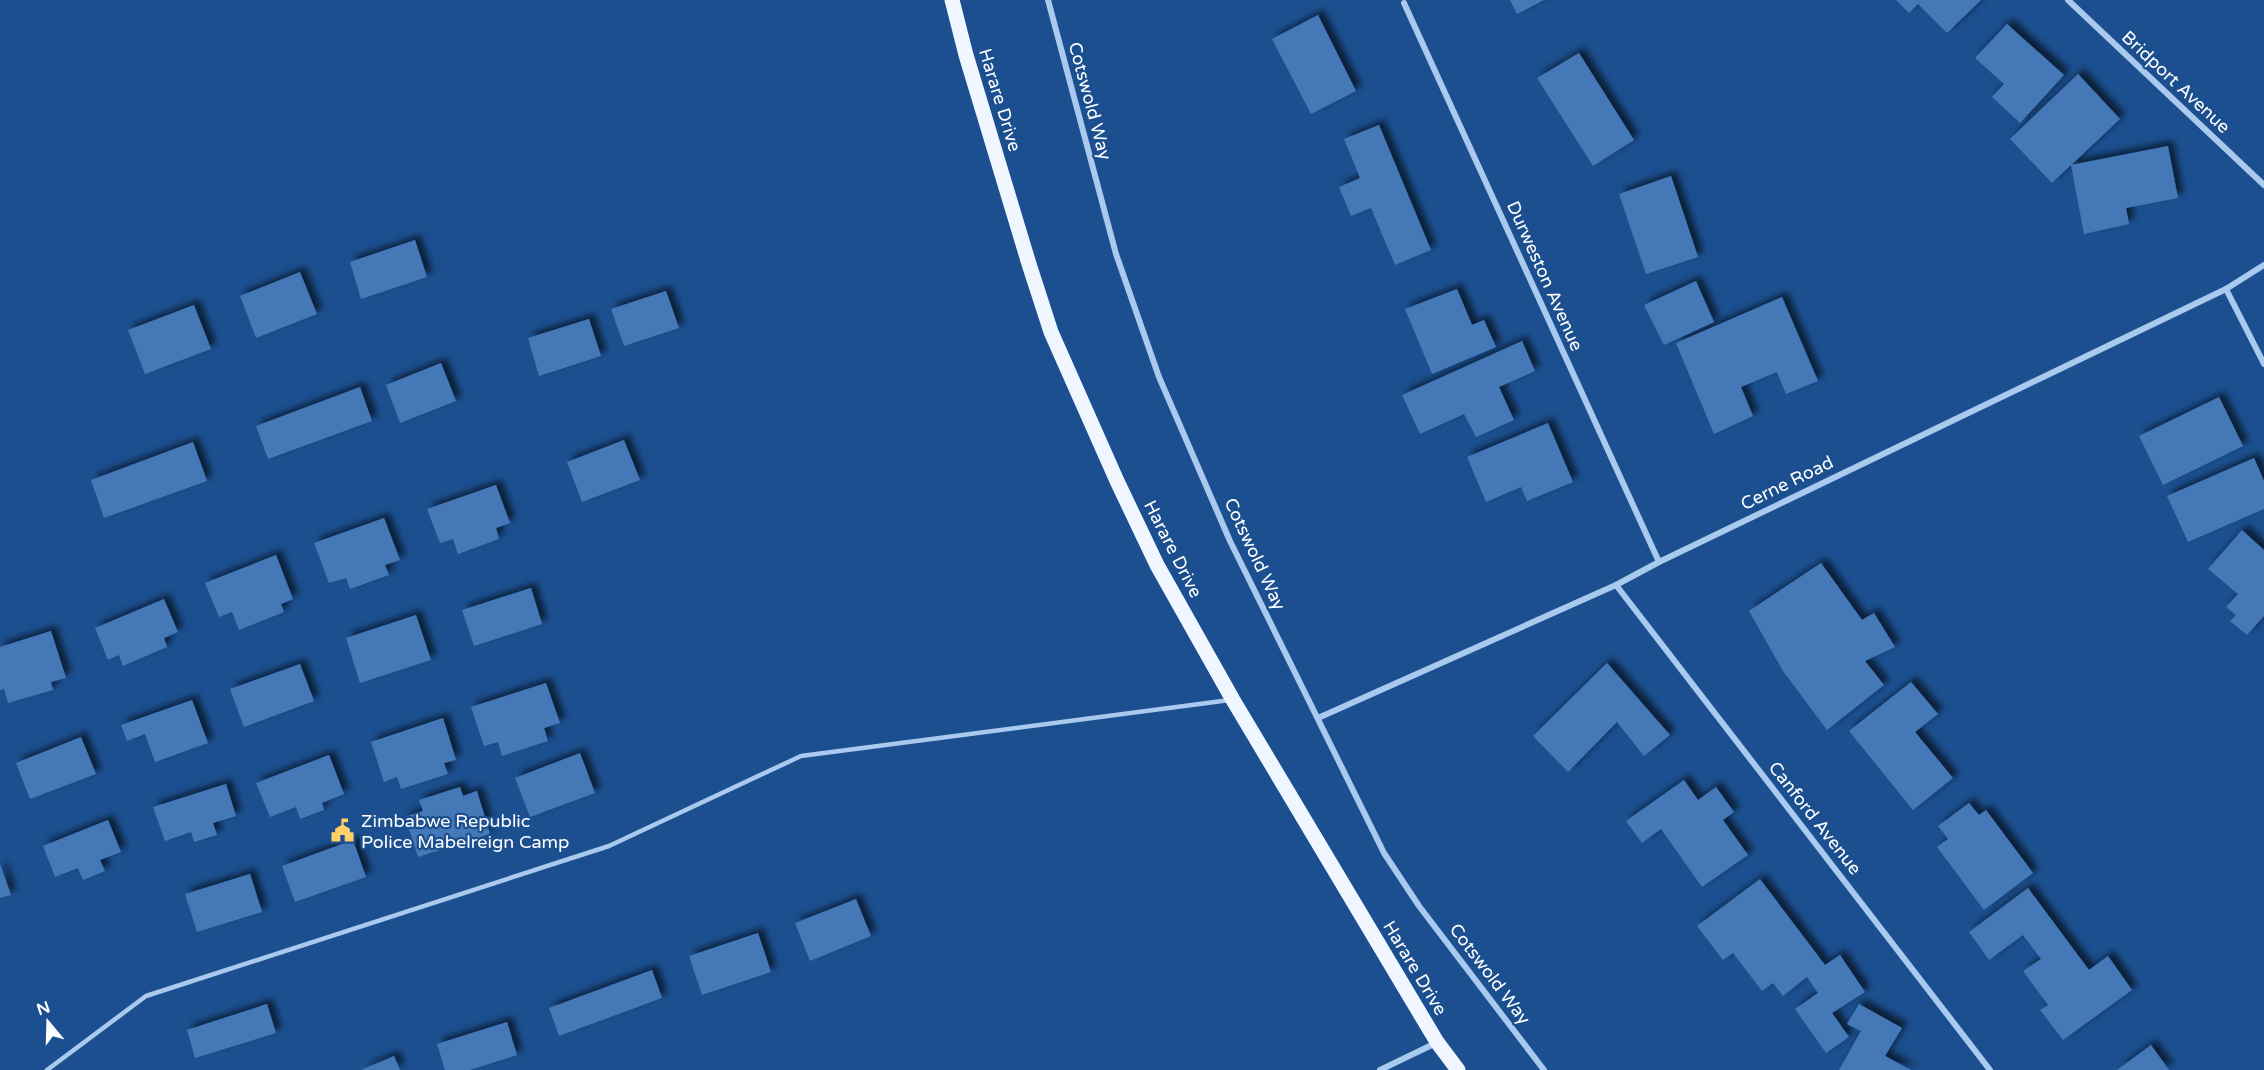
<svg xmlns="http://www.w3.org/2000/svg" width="2264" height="1070" viewBox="0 0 2264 1070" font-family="'Varela Round',sans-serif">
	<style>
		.building { fill: #4478b7; filter: url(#shadow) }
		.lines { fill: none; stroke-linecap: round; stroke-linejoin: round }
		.service { stroke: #a9c9ee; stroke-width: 4.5 }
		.minor { stroke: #a9c9ee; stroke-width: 6 }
		.primary { stroke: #f0f6ff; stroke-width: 15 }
		.labels { text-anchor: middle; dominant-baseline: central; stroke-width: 4.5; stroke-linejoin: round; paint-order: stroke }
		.street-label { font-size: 18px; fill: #fff; stroke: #1b4f8f }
		.poi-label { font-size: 18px; fill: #fff; stroke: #1b4f8f; text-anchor: start }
	</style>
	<defs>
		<filter id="shadow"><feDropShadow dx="5.5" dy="-5.5" stdDeviation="3" flood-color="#0009"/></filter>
	</defs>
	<rect width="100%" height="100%" fill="#1b4f8f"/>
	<g class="building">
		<polygon points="1510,0 1544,0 1517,14"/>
		<polygon points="1896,0 1981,0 1947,33 1918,4 1909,13"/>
		<polygon points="1318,15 1356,91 1311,114 1272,39"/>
		<polygon points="2007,24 2064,75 2020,123 1992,97 2004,84 1975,58"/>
		<polygon points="1579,53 1634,140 1593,166 1537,78"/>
		<polygon points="2078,74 2120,119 2052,183 2010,139"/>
		<polygon points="1379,125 1431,250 1395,265 1371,208 1351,216 1339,187 1360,178 1344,139"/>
		<polygon points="2168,146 2178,198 2126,208 2129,224 2084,234 2071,165"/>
		<polygon points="1671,176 1698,257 1646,274 1619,194"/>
		<polygon points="415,240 427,277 361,299 350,262"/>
		<polygon points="300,272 317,314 256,338 240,296"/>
		<polygon points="1696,281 1714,322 1664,345 1644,305"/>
		<polygon points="1457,289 1472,325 1484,320 1496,347 1432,374 1405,309"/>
		<polygon points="666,291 679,328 624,346 611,309"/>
		<polygon points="1782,297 1818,381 1786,394 1777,372 1741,387 1753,416 1714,434 1676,343"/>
		<polygon points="194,305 211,349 145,374 128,330"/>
		<polygon points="589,319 601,356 539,376 528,338"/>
		<polygon points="1522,341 1535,371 1499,387 1514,420 1476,437 1464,414 1420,434 1402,395"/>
		<polygon points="441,363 456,401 400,423 386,385"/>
		<polygon points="360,387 372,421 268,459 256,426"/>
		<polygon points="2219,397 2243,446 2163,485 2139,436"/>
		<polygon points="1548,423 1573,482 1527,501 1521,487 1486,502 1467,457"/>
		<polygon points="624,440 640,480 582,502 567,462"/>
		<polygon points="193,442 207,481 104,518 91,480"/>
		<polygon points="2254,458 2264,481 2264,509 2188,542 2167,496"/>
		<polygon points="496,485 510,523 496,528 499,539 458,554 453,539 440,543 427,509"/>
		<polygon points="384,518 400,560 385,565 389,575 350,589 346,578 329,583 314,543"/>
		<polygon points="2242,530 2264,550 2264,616 2247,635 2230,621 2236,615 2226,607 2238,594 2208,569"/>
		<polygon points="276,555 293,599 281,604 284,612 239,630 232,612 219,617 205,583"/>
		<polygon points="1821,563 1862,620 1874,613 1895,647 1865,661 1884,685 1827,730 1783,671 1749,611"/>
		<polygon points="531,588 542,624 474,646 462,610"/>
		<polygon points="164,599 178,632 164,638 167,647 123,666 119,655 108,660 95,628"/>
		<polygon points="416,615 431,660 360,683 346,638"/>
		<polygon points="51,631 66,678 51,682 53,690 8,703 4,689 0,690 0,647"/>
		<polygon points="1607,663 1670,735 1644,756 1617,722 1568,772 1533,736"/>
		<polygon points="300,664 314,701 244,727 230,689"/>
		<polygon points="1911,682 1938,714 1915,732 1953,778 1913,810 1849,731"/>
		<polygon points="546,683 560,723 544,728 548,741 502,756 498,742 484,746 471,707"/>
		<polygon points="192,700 208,743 155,762 145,734 127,741 121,725"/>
		<polygon points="443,718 456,760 444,763 448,774 401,789 397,777 384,782 371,742"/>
		<polygon points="81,737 96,774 30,799 16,763"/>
		<polygon points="580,753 595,793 530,817 515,778"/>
		<polygon points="329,755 344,794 322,803 324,810 300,819 296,807 270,817 256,783"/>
		<polygon points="1684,780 1698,800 1716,787 1734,812 1723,820 1748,855 1702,887 1661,829 1642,843 1626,821"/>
		<polygon points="226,784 236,816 213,823 217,835 194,842 191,832 165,841 153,807"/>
		<polygon points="460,787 463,796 477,791 490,834 418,857 405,817 423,811 419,800"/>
		<polygon points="1969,803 1979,815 1986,810 2033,873 1984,910 1937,847 1948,839 1938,826"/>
		<polygon points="108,820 121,852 100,860 105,871 83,880 78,868 55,877 43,846"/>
		<polygon points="353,840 366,877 295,902 282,866"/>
		<polygon points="0,864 11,895 0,898"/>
		<polygon points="250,874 262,912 197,932 185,894"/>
		<polygon points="1760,879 1825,965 1840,955 1865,992 1832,1013 1849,1037 1826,1053 1795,1009 1818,993 1807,977 1783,996 1773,983 1762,991 1733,953 1723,960 1697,926"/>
		<polygon points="2028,888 2089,970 2108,956 2132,990 2063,1040 2040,1010 2048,1005 2023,971 2041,959 2023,935 1989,960 1969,932"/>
		<polygon points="856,899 871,936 810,961 795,923"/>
		<polygon points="758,933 771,972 702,995 689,956"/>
		<polygon points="652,970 662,998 559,1036 549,1008"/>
		<polygon points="267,1004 276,1033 195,1058 187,1030"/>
		<polygon points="1859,1004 1902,1028 1885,1056 1911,1070 1839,1070 1861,1031 1847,1024"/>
		<polygon points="507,1022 517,1055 470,1070 445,1070 437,1044"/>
		<polygon points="2151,1045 2169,1070 2117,1070"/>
		<polygon points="394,1056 400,1070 361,1070"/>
	</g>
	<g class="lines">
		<polyline class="service" points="47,1070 146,996 609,846 801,756 1230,700"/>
		<g class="minor">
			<polyline points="1048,0 1116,254 1159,377 1230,541 1384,853 1419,906 1544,1070"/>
			<polyline points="2068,0 2264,185"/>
			<polyline points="1404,3 1659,562"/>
			<polyline points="2226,289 2264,364"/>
			<polyline points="1616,585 1990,1070"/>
			<polyline points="1318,718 1616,585 1659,562 2226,289 2264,265"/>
			<polyline points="1380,1070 1436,1043"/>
		</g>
		<polyline class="primary" points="952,0 966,55 1029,264 1051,332 1117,481 1157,565 1233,700 1437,1042 1458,1070"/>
	</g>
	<defs>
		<symbol id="civic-bare" viewBox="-9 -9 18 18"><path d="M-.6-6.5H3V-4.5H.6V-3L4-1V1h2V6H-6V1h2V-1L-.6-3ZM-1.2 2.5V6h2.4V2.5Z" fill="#ffd166" stroke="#1b4f8f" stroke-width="2.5" paint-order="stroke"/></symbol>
	</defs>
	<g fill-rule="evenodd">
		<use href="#civic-bare" x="326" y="814" width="33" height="33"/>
	</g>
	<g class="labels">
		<g class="street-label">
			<text transform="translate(2176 82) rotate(43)">Bridport Avenue</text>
			<text transform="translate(1000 100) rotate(73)">Harare Drive</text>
			<text transform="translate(1090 101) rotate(75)">Cotswold Way</text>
			<text transform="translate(1545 276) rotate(66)">Durweston Avenue</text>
			<text transform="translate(1787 483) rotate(-26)">Cerne Road</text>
			<text transform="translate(1173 549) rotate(63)">Harare Drive</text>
			<text transform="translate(1255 554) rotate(65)">Cotswold Way</text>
			<text transform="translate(1815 818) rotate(52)">Canford Avenue</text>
			<text transform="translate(1415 968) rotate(59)">Harare Drive</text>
			<text transform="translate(1490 974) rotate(53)">Cotswold Way</text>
		</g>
		<g class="poi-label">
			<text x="361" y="821">Zimbabwe Republic<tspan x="361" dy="21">Police Mabelreign Camp</tspan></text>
		</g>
	</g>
	<g transform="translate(48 1022) rotate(341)" stroke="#1b4f8f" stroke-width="4.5" paint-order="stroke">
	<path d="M0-4.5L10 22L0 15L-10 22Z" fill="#ffffff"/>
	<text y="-9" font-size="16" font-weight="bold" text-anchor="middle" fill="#ffffff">N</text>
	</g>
</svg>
